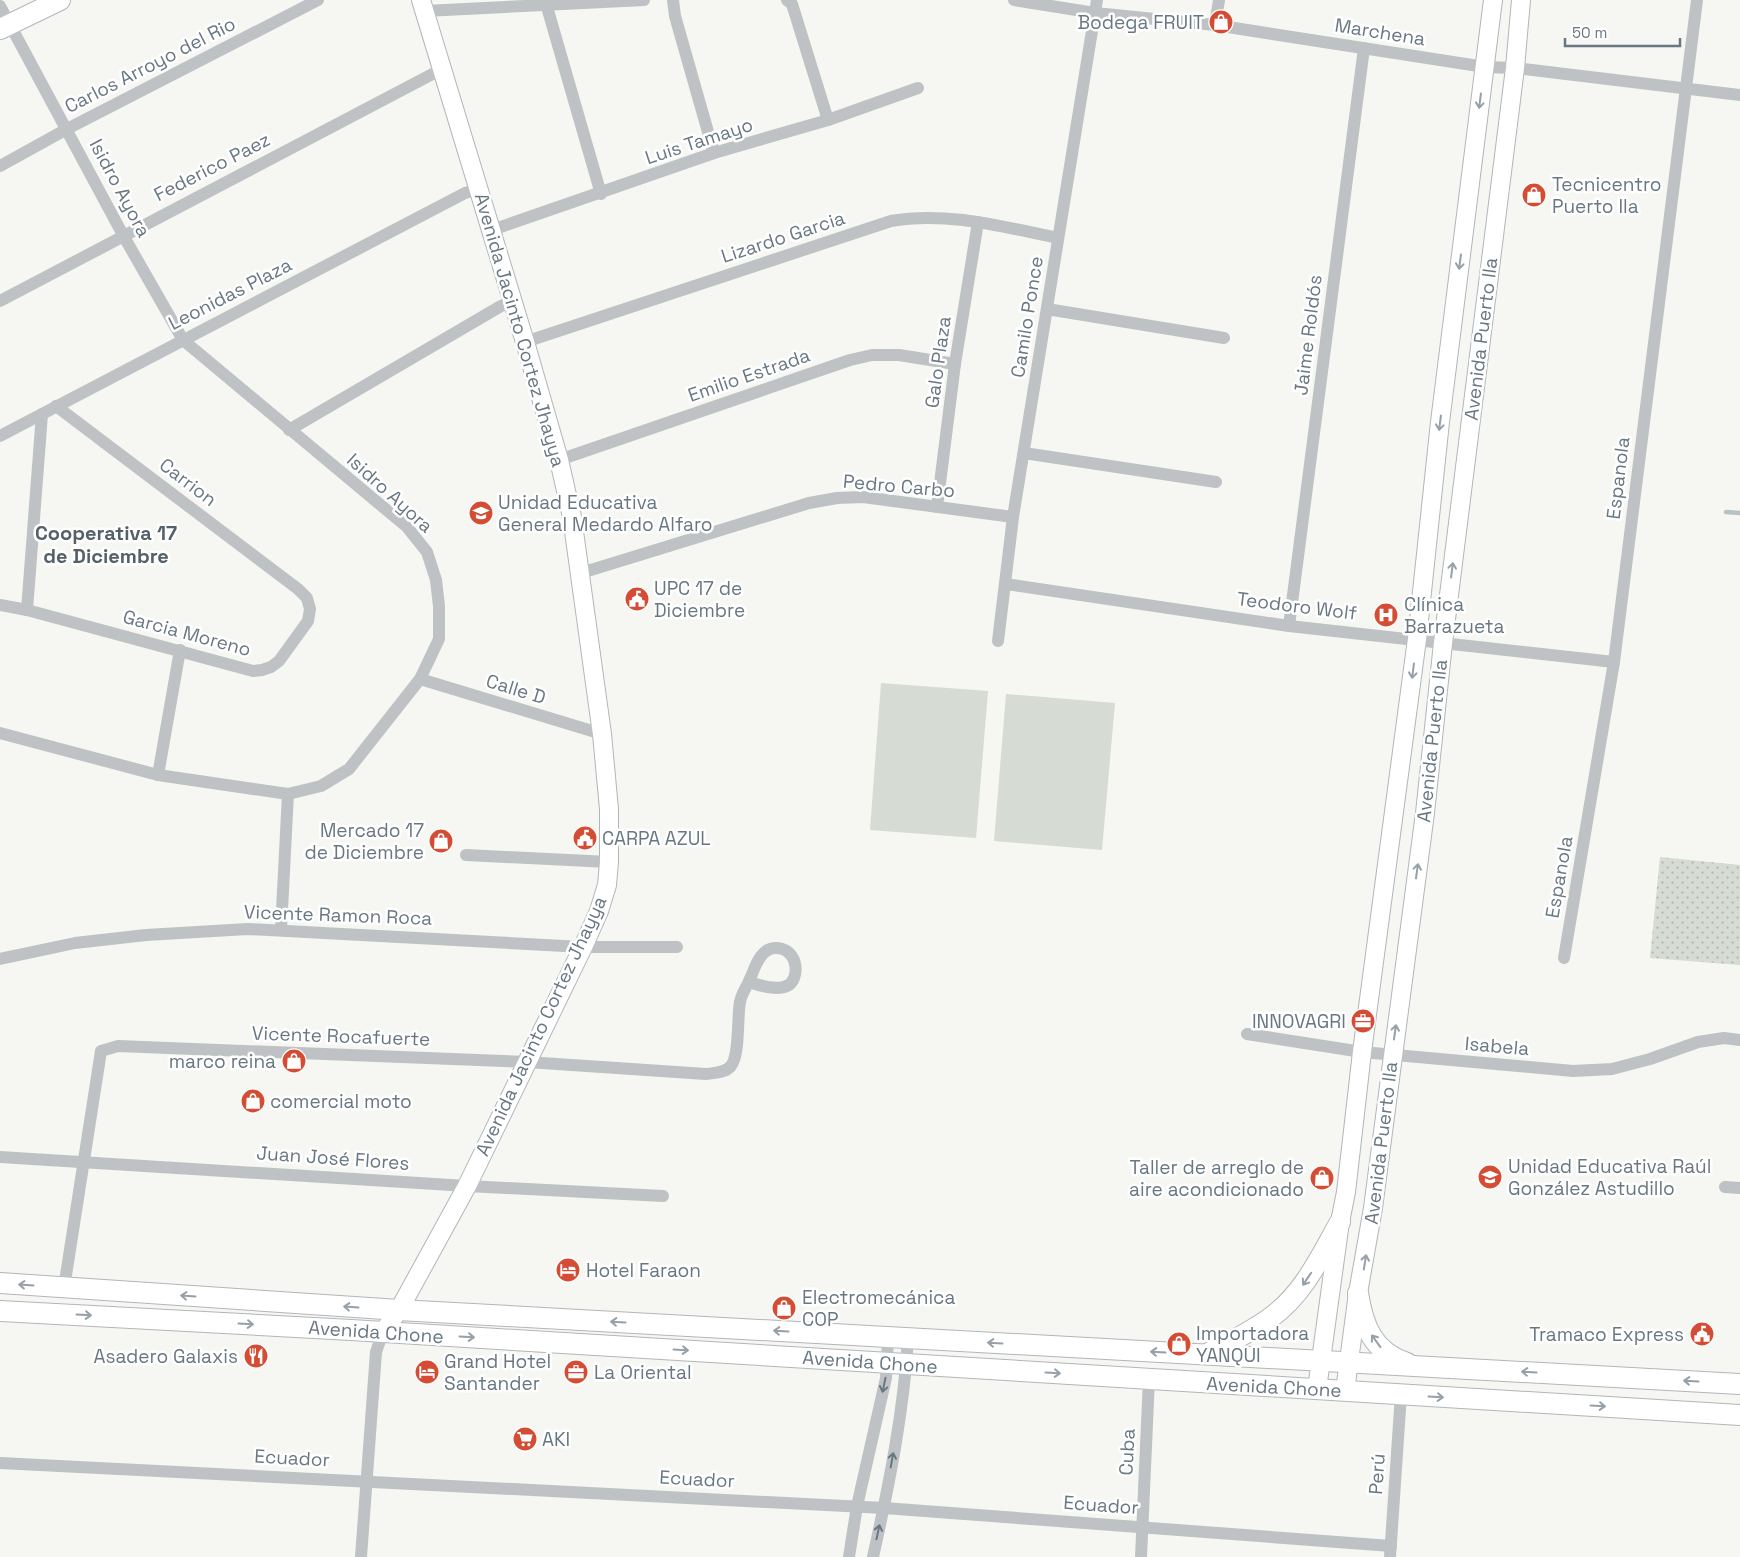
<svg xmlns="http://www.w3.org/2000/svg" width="1740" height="1557" viewBox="0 0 1740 1557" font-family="'Space Grotesk',sans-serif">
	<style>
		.green { fill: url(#green-dots) }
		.pitch { fill: #d6dbd3 }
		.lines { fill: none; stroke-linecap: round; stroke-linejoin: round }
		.stream { stroke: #b6c2c5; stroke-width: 4.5 }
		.secondary-casing { stroke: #b0b6ba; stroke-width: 20 }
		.primary-casing { stroke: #b2b6b9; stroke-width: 22 }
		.street { stroke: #bec2c5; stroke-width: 12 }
		.secondary { stroke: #fff; stroke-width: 18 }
		.primary { stroke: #fff; stroke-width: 20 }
		.oneway { stroke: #95a0a8 }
		.oneway2 { stroke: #687882 }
		.labels { text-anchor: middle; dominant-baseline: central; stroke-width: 5; stroke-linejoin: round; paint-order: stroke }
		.poi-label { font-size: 19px; fill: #687882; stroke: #fff; text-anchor: start }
		.street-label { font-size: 19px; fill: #687882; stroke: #fff }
		.neighbourhood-label { font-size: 20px; font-weight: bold; fill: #556168; stroke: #fff }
	</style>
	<defs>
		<pattern id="green-dots" width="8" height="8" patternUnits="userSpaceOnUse" patternTransform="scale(1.25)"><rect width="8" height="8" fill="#d6dbd3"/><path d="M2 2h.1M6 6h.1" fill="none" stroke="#b1b6b1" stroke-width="1.8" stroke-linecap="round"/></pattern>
	</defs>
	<rect width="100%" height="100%" fill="#f6f6f3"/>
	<polygon class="green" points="1660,857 1740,865 1740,965 1650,958"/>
	<g class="pitch">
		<polygon points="881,683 988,691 976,838 870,830"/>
		<polygon points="1006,694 1115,703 1102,850 994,841"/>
	</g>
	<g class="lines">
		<polyline class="stream" points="1726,512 1740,513"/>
		<defs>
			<g id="secondary">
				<polyline points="383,1332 399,1310 467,1186 583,947 599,911 607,885 609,862 609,809 602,734 572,517 559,460 525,342 421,0"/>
				<polyline points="1317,1389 1340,1222 1346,1192 1362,1052 1417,639 1440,422 1493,0"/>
				<polyline points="1345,1391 1358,1293 1373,1208 1425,813 1443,643 1515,68 1521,0"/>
			</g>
			<g id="primary">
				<polyline points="0,29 60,0"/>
				<polyline points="0,1283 399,1310 1740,1384"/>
				<path d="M1358 1293C1363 1326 1373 1352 1407 1363"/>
				<polyline points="0,1311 351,1330 1740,1415"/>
				<path d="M1207 1354C1228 1343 1251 1332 1270 1318 1303 1295 1321 1256 1340 1222"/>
			</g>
		</defs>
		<use href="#secondary" class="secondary-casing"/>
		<use href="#primary" class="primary-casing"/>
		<g class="street">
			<polyline points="545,0 601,194"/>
			<polyline points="673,0 675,16 714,153"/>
			<polyline points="787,0 792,4 828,120"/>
			<polyline points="1014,0 1095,13 1215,25 1485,67 1515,68 1740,95"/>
			<polyline points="0,6 123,235 183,340 407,527 427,552 436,580 439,606 439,639 420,679 349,769 321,786 288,794 158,775 0,733"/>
			<polyline points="425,11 644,0"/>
			<polyline points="1215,25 1219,0"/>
			<polyline points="0,166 67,129 318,0"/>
			<polyline points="492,230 714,153 828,120 918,88"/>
			<polyline points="0,301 442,69"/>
			<polyline points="1047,309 1224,338"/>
			<path d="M525 342 891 221C946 211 1004 227 1058 238"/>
			<polyline points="289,430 501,306 513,301"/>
			<polyline points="0,436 465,193 479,189"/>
			<polyline points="1024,453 1216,482"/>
			<polyline points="559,460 850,360 872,355 899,355 955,364"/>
			<polyline points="937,507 955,364 978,222"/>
			<polyline points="581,573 809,503 837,498 863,497 1013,517"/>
			<polyline points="1006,584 1289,626 1614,662"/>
			<polyline points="0,605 27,610 253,671 262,670 271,667 279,661 308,621 310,609 307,598 298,589 56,406"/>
			<polyline points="27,610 42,414"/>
			<polyline points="1289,626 1364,48"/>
			<polyline points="998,641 1013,517 1097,0"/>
			<polyline points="420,679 602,734"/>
			<polyline points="158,775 180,650"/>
			<polyline points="466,855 609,862"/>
			<polyline points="281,929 288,794"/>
			<polyline points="1564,958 1614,662 1697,0"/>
			<polyline points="0,959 75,943 146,935 248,929 583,947 677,947"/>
			<polyline points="1247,1034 1362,1052 1573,1071 1612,1069 1650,1059 1698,1042 1724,1038 1740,1040"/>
			<polyline points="0,1157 467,1186 663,1196"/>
			<polyline points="1725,1187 1740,1188"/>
			<path d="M64 1288 101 1051 118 1046 527 1062 706 1074C714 1073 725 1073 731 1066 740 1055 737 1017 740 1002 741 995 746 988 749 981 755 969 759 948 776 948 785 948 790 952 794 960 796 966 796 973 794 978 788 995 761 986 749 982"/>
			<polyline points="0,1463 884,1508 1391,1546"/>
			<polyline points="361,1557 376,1352 383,1332"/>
			<polyline points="849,1557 857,1506 886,1378 888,1337"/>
			<path d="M873 1557C889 1485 904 1411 908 1338"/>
			<polyline points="1141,1557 1149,1379"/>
			<polyline points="1390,1557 1401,1394"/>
		</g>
		<use href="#secondary" class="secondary"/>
		<use href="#primary" class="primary"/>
	</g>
	<defs><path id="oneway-shaft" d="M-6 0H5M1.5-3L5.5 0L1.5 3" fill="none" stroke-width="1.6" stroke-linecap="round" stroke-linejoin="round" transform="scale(1.25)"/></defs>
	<g class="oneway">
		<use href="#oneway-shaft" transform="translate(1480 101) rotate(97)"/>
		<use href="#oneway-shaft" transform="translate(1460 262) rotate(97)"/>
		<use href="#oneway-shaft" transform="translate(1440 423) rotate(97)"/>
		<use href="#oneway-shaft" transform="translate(1452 570) rotate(-83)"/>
		<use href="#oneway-shaft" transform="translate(1413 671) rotate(97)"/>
		<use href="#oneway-shaft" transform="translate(1417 871) rotate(-82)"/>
		<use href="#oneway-shaft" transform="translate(1395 1032) rotate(-82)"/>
		<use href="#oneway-shaft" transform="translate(1365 1262) rotate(-81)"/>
		<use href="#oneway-shaft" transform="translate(1307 1279) rotate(124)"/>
		<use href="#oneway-shaft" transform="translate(26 1285) rotate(-176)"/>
		<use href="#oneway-shaft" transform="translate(188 1296) rotate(-176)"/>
		<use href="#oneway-shaft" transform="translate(351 1307) rotate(-176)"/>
		<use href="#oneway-shaft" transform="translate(84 1315) rotate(3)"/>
		<use href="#oneway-shaft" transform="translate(618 1322) rotate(-177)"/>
		<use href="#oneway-shaft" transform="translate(246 1324) rotate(3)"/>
		<use href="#oneway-shaft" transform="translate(781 1331) rotate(-177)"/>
		<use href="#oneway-shaft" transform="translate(467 1337) rotate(3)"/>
		<use href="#oneway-shaft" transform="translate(1376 1341) rotate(-126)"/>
		<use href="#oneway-shaft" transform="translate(995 1343) rotate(-177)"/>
		<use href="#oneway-shaft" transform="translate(681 1350) rotate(3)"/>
		<use href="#oneway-shaft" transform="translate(1158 1352) rotate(-177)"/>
		<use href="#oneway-shaft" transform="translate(1529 1372) rotate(-177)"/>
		<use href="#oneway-shaft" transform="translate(1053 1373) rotate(3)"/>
		<use href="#oneway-shaft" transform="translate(1691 1381) rotate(-177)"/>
		<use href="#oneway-shaft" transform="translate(1436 1397) rotate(3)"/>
		<use href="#oneway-shaft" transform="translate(1598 1406) rotate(3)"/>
	</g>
	<g class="oneway2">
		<use href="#oneway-shaft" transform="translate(884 1385) rotate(102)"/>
		<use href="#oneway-shaft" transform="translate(892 1460) rotate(-80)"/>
		<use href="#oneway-shaft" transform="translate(878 1532) rotate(-78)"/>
	</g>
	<defs>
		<symbol id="shop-disc" viewBox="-11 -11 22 22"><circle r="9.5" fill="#d54c34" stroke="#fff"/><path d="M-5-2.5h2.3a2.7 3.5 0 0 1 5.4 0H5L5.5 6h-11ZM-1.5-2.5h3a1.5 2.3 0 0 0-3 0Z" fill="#fff"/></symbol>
		<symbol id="school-disc" viewBox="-11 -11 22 22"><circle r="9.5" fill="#d54c34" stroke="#fff"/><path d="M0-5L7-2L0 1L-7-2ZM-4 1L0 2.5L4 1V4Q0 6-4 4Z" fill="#fff"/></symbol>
		<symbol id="civic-disc" viewBox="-11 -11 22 22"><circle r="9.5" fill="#d54c34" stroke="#fff"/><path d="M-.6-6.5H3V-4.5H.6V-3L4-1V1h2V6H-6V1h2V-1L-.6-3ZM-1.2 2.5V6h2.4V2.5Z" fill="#fff"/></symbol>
		<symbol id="hospital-disc" viewBox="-11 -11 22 22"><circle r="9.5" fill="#d54c34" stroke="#fff"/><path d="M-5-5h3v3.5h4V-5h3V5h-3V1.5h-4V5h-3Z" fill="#fff"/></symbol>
		<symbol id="office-disc" viewBox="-11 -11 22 22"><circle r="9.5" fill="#d54c34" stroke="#fff"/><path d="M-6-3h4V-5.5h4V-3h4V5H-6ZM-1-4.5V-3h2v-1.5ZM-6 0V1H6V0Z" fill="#fff"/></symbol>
		<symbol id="hotel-disc" viewBox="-11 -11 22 22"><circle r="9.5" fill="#d54c34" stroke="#fff"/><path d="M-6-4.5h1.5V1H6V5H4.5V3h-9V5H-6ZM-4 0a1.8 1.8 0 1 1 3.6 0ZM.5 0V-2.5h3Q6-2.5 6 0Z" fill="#fff"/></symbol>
		<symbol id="restaurant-disc" viewBox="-11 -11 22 22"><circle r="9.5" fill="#d54c34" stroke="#fff"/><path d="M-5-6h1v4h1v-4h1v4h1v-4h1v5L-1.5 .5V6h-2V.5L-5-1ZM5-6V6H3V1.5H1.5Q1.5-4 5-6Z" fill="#fff"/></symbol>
		<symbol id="supermarket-disc" viewBox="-11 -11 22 22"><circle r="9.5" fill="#d54c34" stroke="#fff"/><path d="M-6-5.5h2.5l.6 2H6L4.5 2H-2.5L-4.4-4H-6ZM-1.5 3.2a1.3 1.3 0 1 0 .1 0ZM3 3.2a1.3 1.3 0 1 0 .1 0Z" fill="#fff"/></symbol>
	</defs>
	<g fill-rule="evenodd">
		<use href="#shop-disc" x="1207" y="8" width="28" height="28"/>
		<use href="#shop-disc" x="1520" y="181" width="28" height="28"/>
		<use href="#school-disc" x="467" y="499" width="28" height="28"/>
		<use href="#civic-disc" x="623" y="585" width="28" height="28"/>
		<use href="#hospital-disc" x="1372" y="601" width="28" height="28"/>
		<use href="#civic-disc" x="571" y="824" width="28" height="28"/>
		<use href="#shop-disc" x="427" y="827" width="28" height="28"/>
		<use href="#office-disc" x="1349" y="1007" width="28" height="28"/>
		<use href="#shop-disc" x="280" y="1047" width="28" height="28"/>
		<use href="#shop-disc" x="239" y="1087" width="28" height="28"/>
		<use href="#school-disc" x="1476" y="1163" width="28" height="28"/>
		<use href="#shop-disc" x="1308" y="1164" width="28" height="28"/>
		<use href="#hotel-disc" x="554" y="1256" width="28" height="28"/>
		<use href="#shop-disc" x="770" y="1294" width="28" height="28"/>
		<use href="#civic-disc" x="1688" y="1320" width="28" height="28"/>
		<use href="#shop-disc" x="1165" y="1330" width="28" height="28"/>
		<use href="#restaurant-disc" x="242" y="1342" width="28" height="28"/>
		<use href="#hotel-disc" x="413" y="1358" width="28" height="28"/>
		<use href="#office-disc" x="562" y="1358" width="28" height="28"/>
		<use href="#supermarket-disc" x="511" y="1425" width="28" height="28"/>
	</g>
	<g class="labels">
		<g class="poi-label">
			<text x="1204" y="22" text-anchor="end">Bodega FRUIT</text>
			<text x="1552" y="184">Tecnicentro<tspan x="1552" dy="22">Puerto Ila</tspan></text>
			<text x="498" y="502">Unidad Educativa<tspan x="498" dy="22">General Medardo Alfaro</tspan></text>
			<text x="654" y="588">UPC 17 de<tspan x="654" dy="22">Diciembre</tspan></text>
			<text x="1404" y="604">Clínica<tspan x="1404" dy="22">Barrazueta</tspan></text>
			<text x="424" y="830" text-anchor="end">Mercado 17<tspan x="424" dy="22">de Diciembre</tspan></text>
			<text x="602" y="838">CARPA AZUL</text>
			<text x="1346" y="1021" text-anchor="end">INNOVAGRI</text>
			<text x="276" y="1061" text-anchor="end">marco reina</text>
			<text x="270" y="1101">comercial moto</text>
			<text x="1508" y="1166">Unidad Educativa Raúl<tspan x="1508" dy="22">González Astudillo</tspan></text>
			<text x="1304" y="1167" text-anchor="end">Taller de arreglo de<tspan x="1304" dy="22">aire acondicionado</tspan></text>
			<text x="586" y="1270">Hotel Faraon</text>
			<text x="802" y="1297">Electromecánica<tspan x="802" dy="22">COP</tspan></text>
			<text x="1196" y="1333">Importadora<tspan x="1196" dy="22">YANQUI</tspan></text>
			<text x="1684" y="1334" text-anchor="end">Tramaco Express</text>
			<text x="238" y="1356" text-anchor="end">Asadero Galaxis</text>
			<text x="444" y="1361">Grand Hotel<tspan x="444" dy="22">Santander</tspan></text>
			<text x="594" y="1372">La Oriental</text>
			<text x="542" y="1439">AKI</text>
		</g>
		<g class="street-label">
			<text transform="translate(1380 32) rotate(9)">Marchena</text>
			<text transform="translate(150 65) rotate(-27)">Carlos Arroyo del Rio</text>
			<text transform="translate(699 141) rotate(-18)">Luis Tamayo</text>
			<text transform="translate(212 167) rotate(-27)">Federico Paez</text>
			<text transform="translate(120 188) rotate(62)">Isidro Ayora</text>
			<text transform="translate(783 237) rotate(-18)">Lizardo Garcia</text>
			<text transform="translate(230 294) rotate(-27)">Leonidas Plaza</text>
			<text transform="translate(1027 317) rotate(-81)">Camilo Ponce</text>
			<text transform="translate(520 330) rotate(74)">Avenida Jacinto Cortez Jhayya</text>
			<text transform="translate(1308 335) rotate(-83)">Jaime Roldós</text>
			<text transform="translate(1481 339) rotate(-83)">Avenida Puerto Ila</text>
			<text transform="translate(938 362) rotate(-82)">Galo Plaza</text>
			<text transform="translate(749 375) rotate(-19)">Emilio Estrada</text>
			<text transform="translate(1618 478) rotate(-83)">Espanola</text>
			<text transform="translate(188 482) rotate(37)">Carrion</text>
			<text transform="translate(899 486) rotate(5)">Pedro Carbo</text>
			<text transform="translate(390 493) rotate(42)">Isidro Ayora</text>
			<text transform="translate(1297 606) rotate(7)">Teodoro Wolf</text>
			<text transform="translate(187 633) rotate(15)">Garcia Moreno</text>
			<text transform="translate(516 689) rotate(17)">Calle D</text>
			<text transform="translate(1432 741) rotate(-84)">Avenida Puerto Ila</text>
			<text transform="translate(1559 877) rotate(-80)">Espanola</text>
			<text transform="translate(338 915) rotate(2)">Vicente Ramon Roca</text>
			<text transform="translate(541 1026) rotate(-65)">Avenida Jacinto Cortez Jhayya</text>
			<text transform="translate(341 1036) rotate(2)">Vicente Rocafuerte</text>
			<text transform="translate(1497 1046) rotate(5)">Isabela</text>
			<text transform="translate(1381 1143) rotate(-83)">Avenida Puerto Ila</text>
			<text transform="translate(333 1158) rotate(4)">Juan José Flores</text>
			<text transform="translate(376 1332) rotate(4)">Avenida Chone</text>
			<text transform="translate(870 1362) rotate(4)">Avenida Chone</text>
			<text transform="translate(1274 1387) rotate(3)">Avenida Chone</text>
			<text transform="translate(1127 1452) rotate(-87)">Cuba</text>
			<text transform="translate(292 1458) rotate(3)">Ecuador</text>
			<text transform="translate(1377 1474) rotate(-86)">Perú</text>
			<text transform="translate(697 1479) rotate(3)">Ecuador</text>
			<text transform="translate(1101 1505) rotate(4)">Ecuador</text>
		</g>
		<g class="neighbourhood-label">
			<text x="106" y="533">Cooperativa 17<tspan x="106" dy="23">de Diciembre</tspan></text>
		</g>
	</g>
	<path d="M1565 38v8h115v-8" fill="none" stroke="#687882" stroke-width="2.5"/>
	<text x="1572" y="38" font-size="15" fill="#687882" stroke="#ffffff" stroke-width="4" paint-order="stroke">50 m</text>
</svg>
